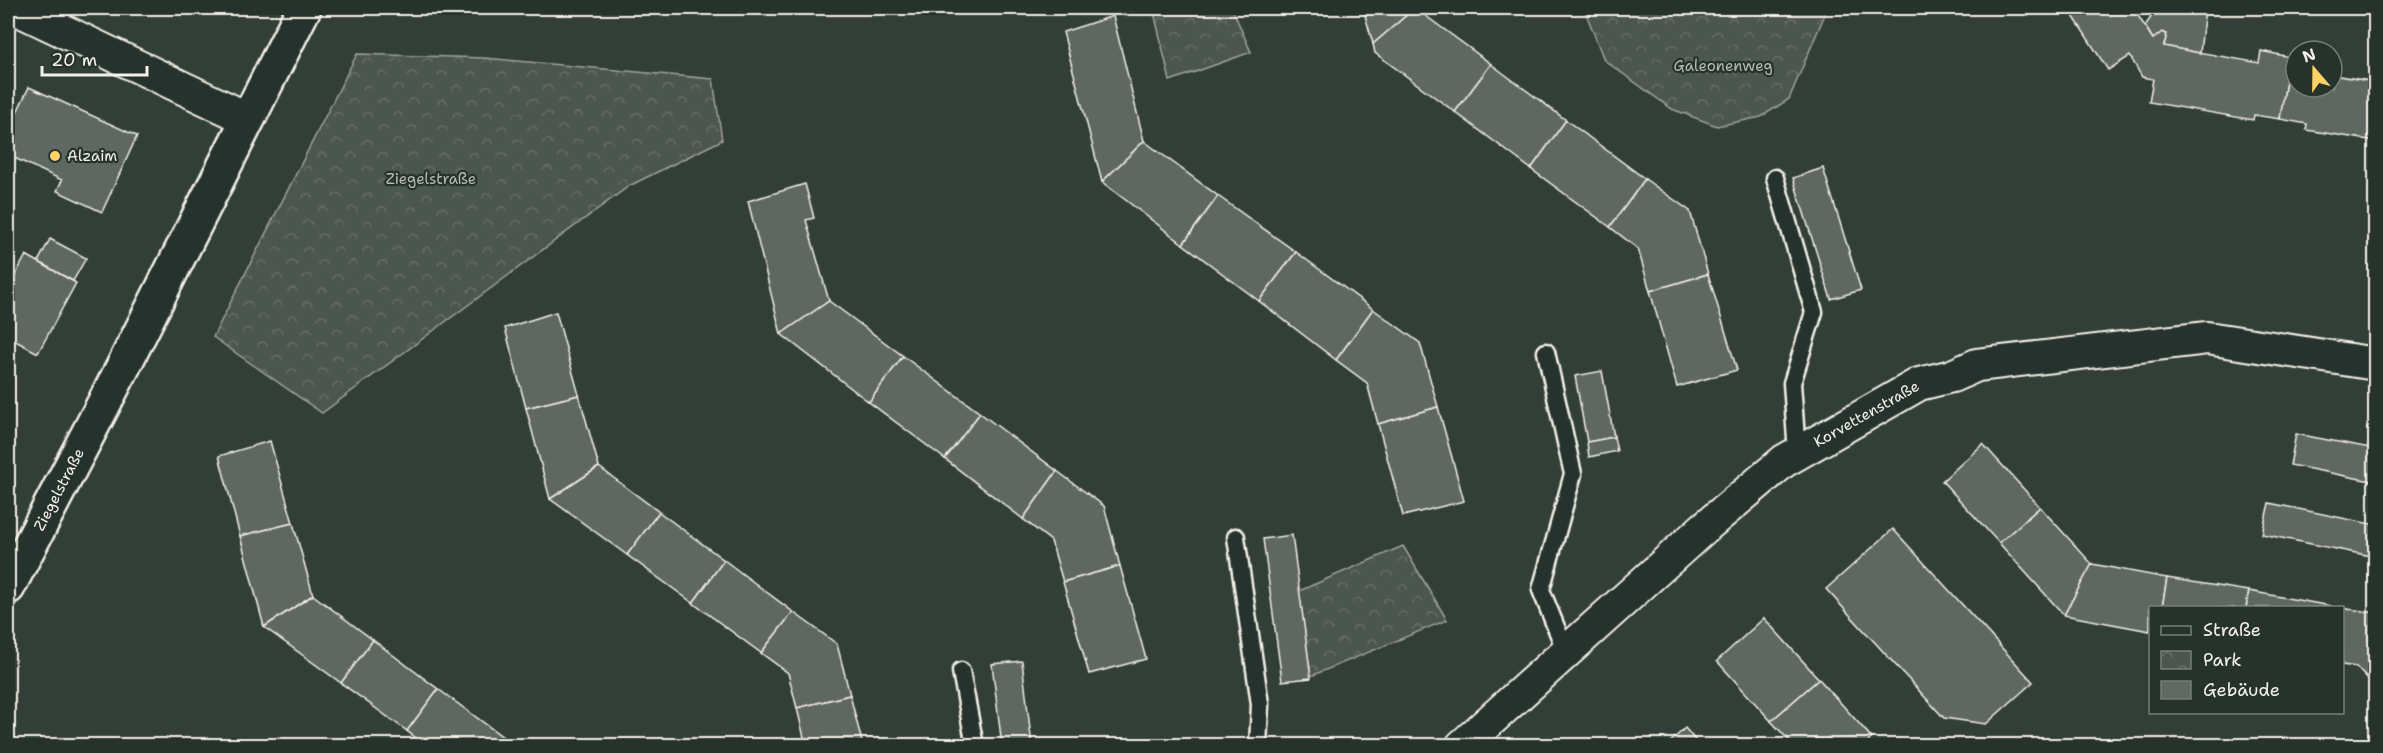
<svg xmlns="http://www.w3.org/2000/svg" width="2383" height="753" viewBox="0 0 2383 753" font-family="'Shantell Sans',sans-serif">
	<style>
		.park { fill: url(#park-crowns); stroke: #a0a49c; stroke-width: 1.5 }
		.building { fill: #5f6861; stroke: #f4f1e8; stroke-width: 1.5 }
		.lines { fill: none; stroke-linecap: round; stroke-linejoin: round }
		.lane-casing { stroke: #f4f1e8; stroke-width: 21 }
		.street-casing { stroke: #f4f1e8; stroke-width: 36 }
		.secondary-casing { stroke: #f4f1e8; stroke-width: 38 }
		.lane { stroke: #26332d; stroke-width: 16 }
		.street { stroke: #26332d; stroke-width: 32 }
		.secondary { stroke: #26332d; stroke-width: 33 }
		.poi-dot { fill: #ffd166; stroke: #26332d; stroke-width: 2 }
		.labels { text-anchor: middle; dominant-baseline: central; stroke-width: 4.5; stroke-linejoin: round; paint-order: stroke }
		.park-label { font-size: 15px; fill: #b9bbb2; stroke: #26332d }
		.poi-label { font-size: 15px; fill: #f4f1e8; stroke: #26332d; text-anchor: start }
		.street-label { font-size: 15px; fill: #f4f1e8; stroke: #26332d }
	</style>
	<defs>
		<pattern id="park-crowns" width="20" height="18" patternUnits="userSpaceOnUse" patternTransform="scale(1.5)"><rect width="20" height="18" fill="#4c564f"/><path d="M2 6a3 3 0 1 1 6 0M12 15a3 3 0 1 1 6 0" fill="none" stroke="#666f68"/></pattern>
	</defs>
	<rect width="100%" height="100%" fill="#323e38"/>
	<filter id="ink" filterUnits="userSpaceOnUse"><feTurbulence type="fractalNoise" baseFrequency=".0167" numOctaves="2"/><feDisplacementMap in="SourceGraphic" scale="12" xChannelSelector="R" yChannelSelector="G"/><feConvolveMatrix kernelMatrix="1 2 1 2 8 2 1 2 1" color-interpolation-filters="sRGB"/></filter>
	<g filter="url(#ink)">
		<g class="park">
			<polygon points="1153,8 1232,8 1251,52 1170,81"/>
			<polygon points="1584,8 1826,8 1825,14 1789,99 1761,117 1717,126 1672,109 1604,60"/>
			<polygon points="357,54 485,58 713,79 722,140 629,186 322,413 213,337"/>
			<polygon points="1403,546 1447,620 1311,676 1299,591"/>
		</g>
		<g class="building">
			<polygon points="1363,8 1415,8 1373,44"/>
			<polygon points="1415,8 1491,64 1455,112 1375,53 1373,44"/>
			<polygon points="2068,8 2133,8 2153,39 2162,32 2167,34 2164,46 2259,63 2261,51 2290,57 2280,119 2254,115 2253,120 2149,102 2153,79 2142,77 2130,56 2108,70"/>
			<polygon points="2151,8 2205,8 2200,53 2164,46 2167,34 2162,32 2153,39 2145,26 2154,13"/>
			<polygon points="1113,16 1144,141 1102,182 1063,32"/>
			<polygon points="2290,57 2296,58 2296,87 2332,87 2332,75 2376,82 2376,141 2306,130 2307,124 2280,119"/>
			<polygon points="1491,64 1566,120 1531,169 1455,112"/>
			<polygon points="29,87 137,136 102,212 57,191 62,180 8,155 8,131"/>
			<polygon points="8,109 16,113 8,131"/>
			<polygon points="1566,120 1645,179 1610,227 1531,169"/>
			<polygon points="1144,141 1218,196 1183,244 1102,182"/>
			<polygon points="1823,168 1861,290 1831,299 1793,178"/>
			<polygon points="1645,179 1690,211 1708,274 1650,291 1638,249 1610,227"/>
			<polygon points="805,184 814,218 806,220 829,301 781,334 748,201"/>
			<polygon points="1218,196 1296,252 1259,301 1183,244"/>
			<polygon points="50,239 86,258 73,281 38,262"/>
			<polygon points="1296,252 1373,309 1336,360 1259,301"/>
			<polygon points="26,255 76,283 38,353 8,337 8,289"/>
			<polygon points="1708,274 1737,370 1677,387 1650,291"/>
			<polygon points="829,301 903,356 869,402 781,334"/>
			<polygon points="1373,309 1420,343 1438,407 1378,424 1367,383 1336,360"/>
			<polygon points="556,312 579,395 526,408 505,328"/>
			<polygon points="903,356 980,413 945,459 869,402"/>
			<polygon points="1602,371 1614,437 1587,442 1575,376"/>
			<polygon points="579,395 599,467 550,499 526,408"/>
			<polygon points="1438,407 1464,501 1403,516 1378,424"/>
			<polygon points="980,413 1057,471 1023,519 945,459"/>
			<polygon points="2296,434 2376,449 2376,482 2290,465"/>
			<polygon points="1614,437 1617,451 1589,457 1587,442"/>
			<polygon points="270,441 293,523 240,536 219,456"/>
			<polygon points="1983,444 2040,507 1999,543 1942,481"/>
			<polygon points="599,467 659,512 627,555 550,499"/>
			<polygon points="1057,471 1104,506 1120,566 1063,582 1051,541 1023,519"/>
			<polygon points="2269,503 2376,525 2376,557 2262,534"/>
			<polygon points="2040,507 2092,564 2064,615 1999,543"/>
			<polygon points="659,512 724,560 693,603 627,555"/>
			<polygon points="293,523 313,595 264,627 240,536"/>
			<polygon points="1893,529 2033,682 1986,724 1944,718 1826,589"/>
			<polygon points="1292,535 1311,678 1282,681 1263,539"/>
			<polygon points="724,560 793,612 761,653 693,603"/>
			<polygon points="2092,564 2167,578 2162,608 2150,608 2150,631 2064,615"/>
			<polygon points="1120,566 1146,659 1089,674 1063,582"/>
			<polygon points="2167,578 2249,591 2246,608 2162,608"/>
			<polygon points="2249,591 2331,606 2330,608 2246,608"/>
			<polygon points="313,595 373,640 341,683 264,627"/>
			<polygon points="2342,608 2376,613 2376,688 2356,667 2342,665"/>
			<polygon points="793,612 837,644 850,695 797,708 788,673 761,653"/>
			<polygon points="1764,618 1819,679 1771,721 1717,661"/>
			<polygon points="373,640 438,689 407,731 341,683"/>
			<polygon points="1022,661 1032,746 1002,746 992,664"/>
			<polygon points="1819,679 1872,738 1864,746 1794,746 1771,721"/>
			<polygon points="438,689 507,740 503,746 426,746 407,731"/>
			<polygon points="850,695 863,746 806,746 797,708"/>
			<polygon points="1685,728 1700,746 1666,746"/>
		</g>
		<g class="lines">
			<defs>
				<g id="lane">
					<polyline points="1775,178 1814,312 1792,383 1797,453"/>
					<polyline points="1546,352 1573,474 1541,590 1566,652"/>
					<polyline points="1236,537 1260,704 1258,746"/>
					<polyline points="961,671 975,746"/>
				</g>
				<g id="street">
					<polyline points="15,8 246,118"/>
					<path id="s1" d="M1462 746 1704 528 1784 461 1919 384 1952 376 1977 365 2207 338 2376 364"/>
				</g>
				<g id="secondary">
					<path id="s2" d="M8 587 122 369 304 8"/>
				</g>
			</defs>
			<use href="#lane" class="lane-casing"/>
			<use href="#street" class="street-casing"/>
			<use href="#secondary" class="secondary-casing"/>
			<use href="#lane" class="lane"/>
			<use href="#street" class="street"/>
			<use href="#secondary" class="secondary"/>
		</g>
	</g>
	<circle class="poi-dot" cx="55" cy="156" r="6"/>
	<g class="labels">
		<g class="park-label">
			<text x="1723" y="66">Galeonenweg</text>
			<text x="431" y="179">Ziegelstraße</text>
		</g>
		<g class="poi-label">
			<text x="67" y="156">Alzaim</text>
		</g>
		<g class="street-label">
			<text stroke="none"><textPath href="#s1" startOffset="525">Korvettenstraße</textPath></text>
			<text stroke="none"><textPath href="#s2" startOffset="110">Ziegelstraße</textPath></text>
		</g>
	</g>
	<rect width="2383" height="753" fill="none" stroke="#26332d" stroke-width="30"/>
	<rect x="15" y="15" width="2353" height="723" fill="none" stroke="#f4f1e8" stroke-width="2" filter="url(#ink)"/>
	<rect x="2149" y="606" width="195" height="108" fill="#26332d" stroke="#787f78" stroke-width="1.5"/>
	<rect x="2161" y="626" width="30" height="9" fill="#26332d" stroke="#787f78" stroke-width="1.5"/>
	<text x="2203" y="636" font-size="18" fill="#f4f1e8">Straße</text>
	<rect x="2161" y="651" width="30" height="18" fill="url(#park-crowns)" stroke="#787f78" stroke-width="1.5"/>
	<text x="2203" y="666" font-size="18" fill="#f4f1e8">Park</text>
	<rect x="2161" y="681" width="30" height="18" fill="#5f6861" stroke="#787f78" stroke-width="1.5"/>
	<text x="2203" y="696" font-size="18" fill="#f4f1e8">Gebäude</text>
	<g transform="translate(2314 69) rotate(340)"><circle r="28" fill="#26332d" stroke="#787f78" stroke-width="1.5"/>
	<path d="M0-4.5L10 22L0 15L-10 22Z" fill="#ffd166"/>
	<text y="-9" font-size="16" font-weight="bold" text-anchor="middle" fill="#f4f1e8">N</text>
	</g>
	<path d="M42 66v9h105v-9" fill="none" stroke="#f4f1e8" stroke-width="3"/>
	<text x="51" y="66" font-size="18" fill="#f4f1e8" stroke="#26332d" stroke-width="4.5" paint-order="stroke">20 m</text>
</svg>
